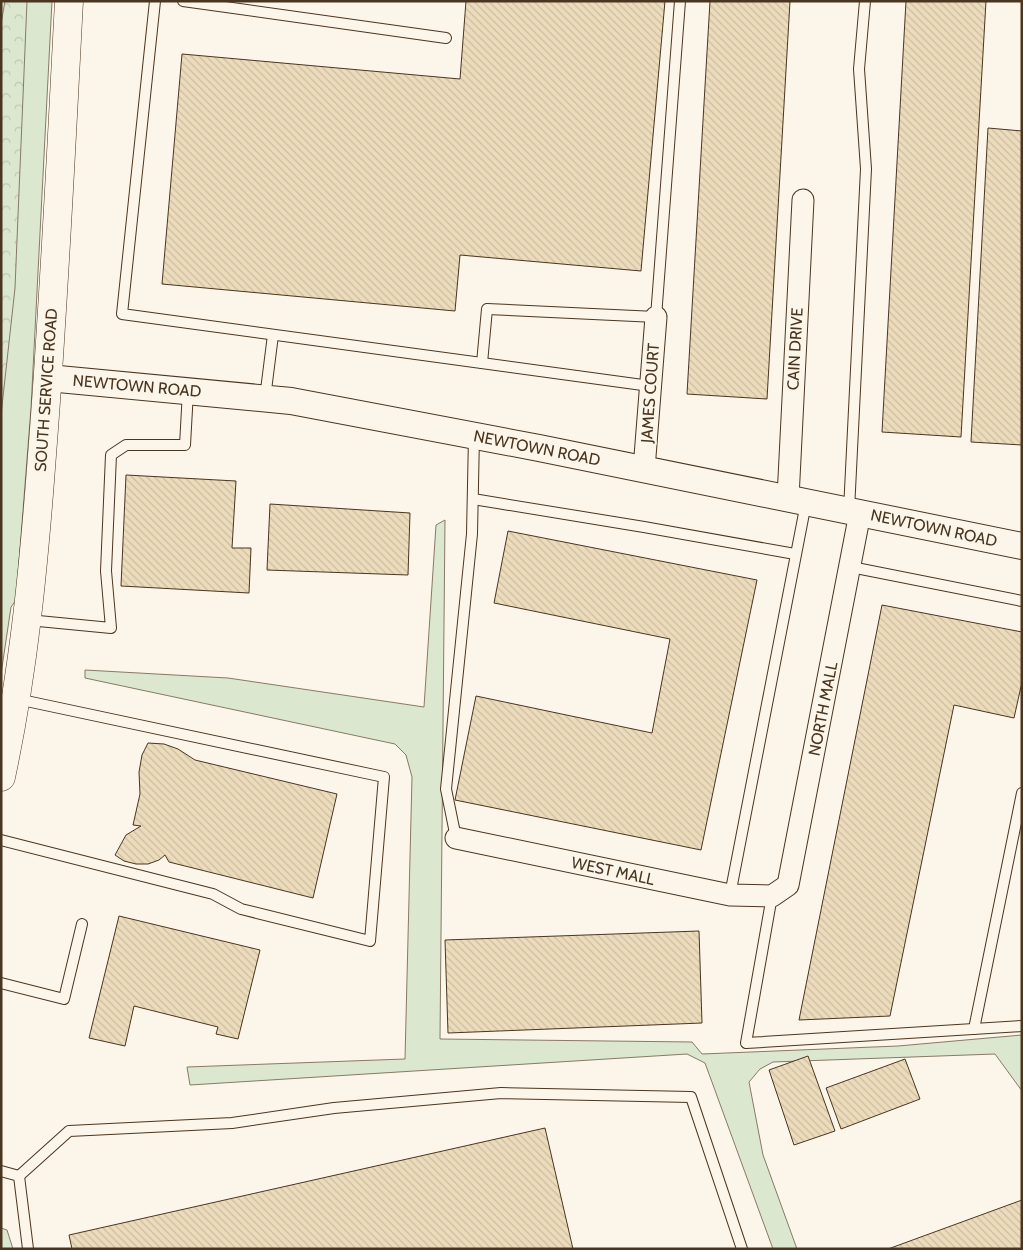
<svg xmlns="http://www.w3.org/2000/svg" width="1023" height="1250" viewBox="0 0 1023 1250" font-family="Cabin,sans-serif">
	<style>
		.grass { fill: #dce7d0; stroke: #887966 }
		.forest { fill: url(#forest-crowns); stroke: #887966 }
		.building { fill: url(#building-back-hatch); stroke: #4a3520 }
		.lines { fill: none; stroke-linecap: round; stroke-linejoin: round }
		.service-casing { stroke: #4a3520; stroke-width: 12 }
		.minor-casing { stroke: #4a3520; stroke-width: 23 }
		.tertiary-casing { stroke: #4a3520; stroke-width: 28 }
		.secondary-casing { stroke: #4a3520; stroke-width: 29 }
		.service { stroke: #fbf6e9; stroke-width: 10 }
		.minor { stroke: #fbf6e9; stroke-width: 21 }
		.tertiary { stroke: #fbf6e9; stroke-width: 26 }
		.secondary { stroke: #fbf6e9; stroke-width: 28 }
		.labels { text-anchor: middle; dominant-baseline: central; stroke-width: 4; stroke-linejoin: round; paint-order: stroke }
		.street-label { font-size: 16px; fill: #4a3520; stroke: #fbf6e9 }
	</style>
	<defs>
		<pattern id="forest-crowns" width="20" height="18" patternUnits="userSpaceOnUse" patternTransform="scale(1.25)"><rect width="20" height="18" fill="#dce7d0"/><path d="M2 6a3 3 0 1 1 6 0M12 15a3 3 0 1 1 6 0" fill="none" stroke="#bec7b2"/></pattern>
		<pattern id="building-back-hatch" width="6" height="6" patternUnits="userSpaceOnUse" patternTransform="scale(1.25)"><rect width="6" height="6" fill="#ecdcbc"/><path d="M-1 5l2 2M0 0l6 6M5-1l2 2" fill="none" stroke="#ccbda1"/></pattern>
	</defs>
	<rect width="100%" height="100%" fill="#fbf6e9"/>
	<g class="grass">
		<polygon points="1,1 52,1 31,408 16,600 11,607 1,674"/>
		<polygon points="445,520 440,1039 692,1042 702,1054 898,1046 1022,1035 1022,1091 995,1054 773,1062 760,1069 749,1082 763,1155 797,1249 773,1249 705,1063 687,1054 190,1085 187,1067 405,1059 412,777 406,755 395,744 85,678 85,670 228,678 424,707 436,525"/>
		<polygon points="1,1228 7,1230 13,1249 1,1249"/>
	</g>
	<polygon class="forest" points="5,1 27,1 15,288 1,415 1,24"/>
	<g class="building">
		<polygon points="466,1 665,1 641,271 460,255 455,311 162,284 182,54 460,79"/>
		<polygon points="710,1 790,1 767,399 687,394"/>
		<polygon points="906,1 986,1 961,437 882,432"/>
		<polygon points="988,128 1022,131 1022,445 971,442"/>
		<polygon points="126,475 236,481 232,548 251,548 249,593 121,586"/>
		<polygon points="270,504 410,513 408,575 267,570"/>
		<polygon points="508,531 757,580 701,850 455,800 476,696 652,733 670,639 494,603"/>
		<polygon points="882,605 1022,632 1022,682 1014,718 954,705 890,1016 799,1020"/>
		<polygon points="148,743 164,744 178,749 195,760 337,794 313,898 169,862 165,855 159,860 148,864 136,864 124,861 115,855 126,835 141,826 133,825 140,794 139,772 142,755"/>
		<polygon points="119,916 260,950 238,1039 216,1034 218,1027 134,1006 125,1046 89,1038"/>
		<polygon points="699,931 702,1023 448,1033 445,940"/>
		<polygon points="808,1056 835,1131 794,1145 769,1070"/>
		<polygon points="905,1059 920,1099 841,1129 826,1088"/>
		<polygon points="545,1128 573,1249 72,1249 69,1235"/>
		<polygon points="1022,1200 1022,1249 888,1249"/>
	</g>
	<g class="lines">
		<defs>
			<g id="service">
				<polyline points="155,1 122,314 650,386"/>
				<polyline points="183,1 446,38"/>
				<polyline points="482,363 487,309 656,317 680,1"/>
				<polyline points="265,398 273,335"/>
				<polyline points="473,499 644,527 795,554"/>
				<polyline points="849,510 866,169 859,69 865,1"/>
				<polyline points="851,567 1022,601"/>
				<polyline points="28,620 111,628 106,571 111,455 126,445 185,445 188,391"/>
				<polyline points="456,838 446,789 472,534 474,436"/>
				<polyline points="1,840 213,894 241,909 370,941 384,777 17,699"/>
				<polyline points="730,895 806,503"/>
				<polyline points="772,896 746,1043 1022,1026"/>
				<polyline points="1,983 64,999 82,924"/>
				<polyline points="974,1029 1022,793"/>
				<polyline points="1,1171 19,1176 28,1249"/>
				<polyline points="19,1176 69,1131 232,1123 334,1108 501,1093 691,1097 742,1249"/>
			</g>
			<g id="minor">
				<polyline points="644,469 656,317"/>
				<polyline points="788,498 803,200"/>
				<polyline points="456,838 730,895 772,896 788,885 860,513"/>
			</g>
			<polyline id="tertiary" points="48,378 291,401 539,448 1022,546"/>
			<path id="secondary" d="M1 777C24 670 34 563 42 455 54 304 61 152 69 1"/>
		</defs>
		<use href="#service" class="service-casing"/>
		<use href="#minor" class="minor-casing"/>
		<use href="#tertiary" class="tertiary-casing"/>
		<use href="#secondary" class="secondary-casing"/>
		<use href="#service" class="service"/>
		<use href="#minor" class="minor"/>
		<use href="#tertiary" class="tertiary"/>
		<use href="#secondary" class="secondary"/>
	</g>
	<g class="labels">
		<g class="street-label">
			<text transform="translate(795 349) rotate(-87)">CAIN DRIVE</text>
			<text transform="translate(137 386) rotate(5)">NEWTOWN ROAD</text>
			<text transform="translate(46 390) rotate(-86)">SOUTH SERVICE ROAD</text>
			<text transform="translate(650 393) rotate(-86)">JAMES COURT</text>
			<text transform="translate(537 448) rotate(11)">NEWTOWN ROAD</text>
			<text transform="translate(934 528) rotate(12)">NEWTOWN ROAD</text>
			<text transform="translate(823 709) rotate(-79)">NORTH MALL</text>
			<text transform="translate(613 871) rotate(12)">WEST MALL</text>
		</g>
	</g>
	<rect width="1023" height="1250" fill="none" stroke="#4a3520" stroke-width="5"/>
</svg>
